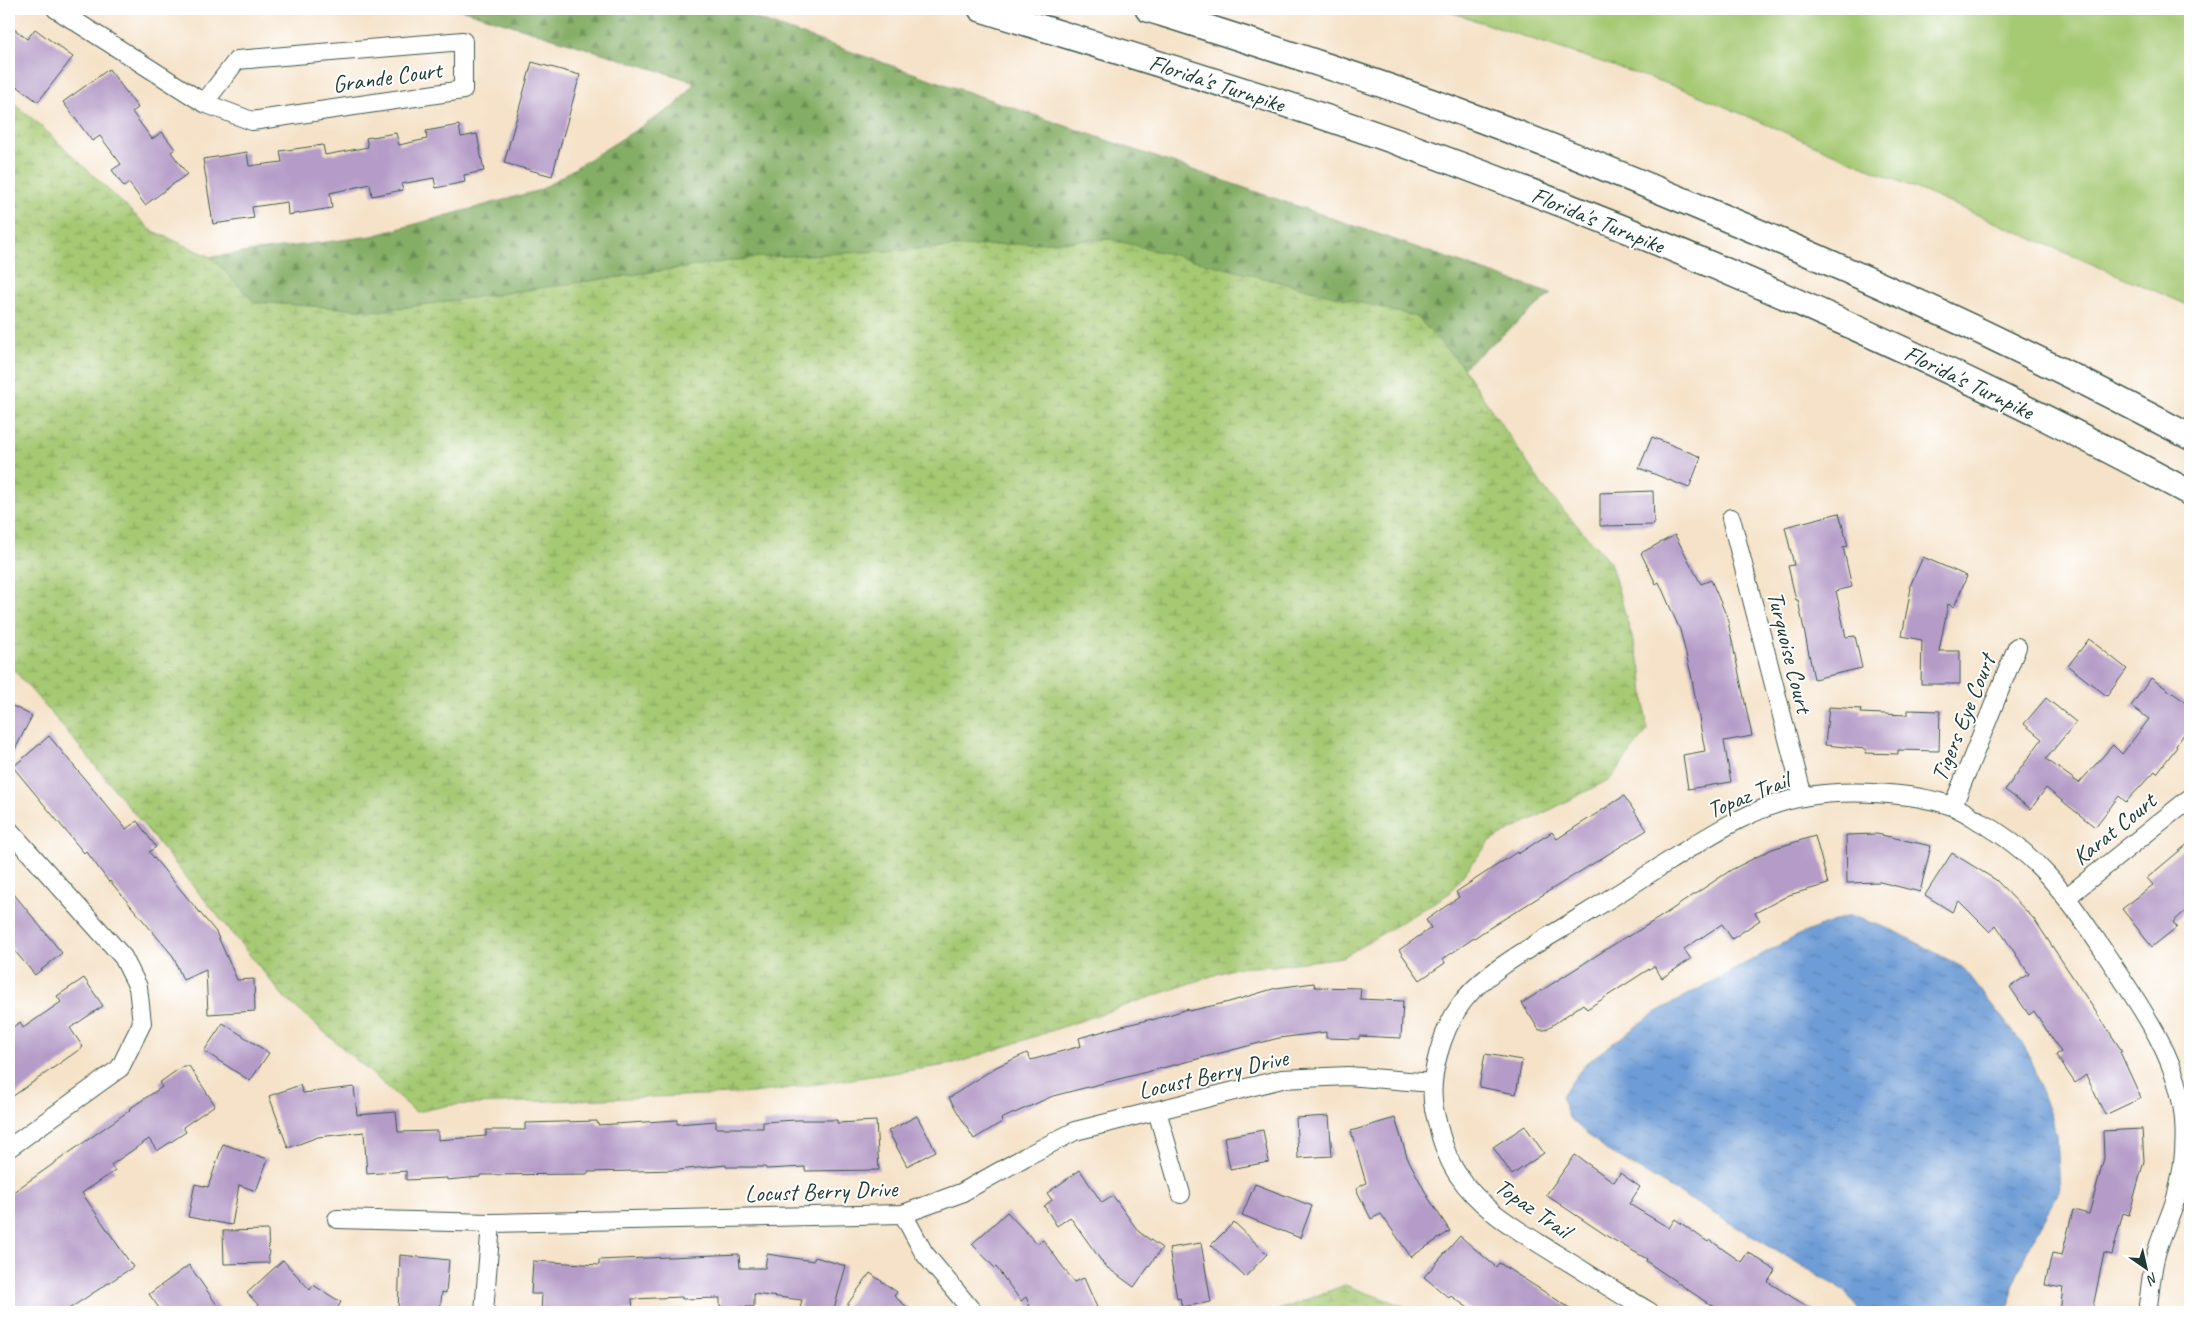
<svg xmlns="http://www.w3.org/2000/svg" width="2199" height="1321" viewBox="0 0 2199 1321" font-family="Caveat,sans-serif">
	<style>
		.green { fill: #a6c973; stroke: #628354 }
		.forest { fill: url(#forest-firs); stroke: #52754c }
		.wetland { fill: url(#wetland-marsh); stroke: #628354 }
		.water { fill: url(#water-ripples); stroke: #466c85 }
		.building { fill: #b59cc8 }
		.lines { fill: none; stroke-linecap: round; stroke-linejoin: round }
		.minor-casing { stroke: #3f564a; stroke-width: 20 }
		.highway-casing { stroke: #3f564a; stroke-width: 28 }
		.minor { stroke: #fff; stroke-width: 18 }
		.highway { stroke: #fff; stroke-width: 25 }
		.labels { text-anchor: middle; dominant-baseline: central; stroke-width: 4; stroke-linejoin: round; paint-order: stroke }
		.street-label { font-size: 24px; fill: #1f3d34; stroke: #fff }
	</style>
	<defs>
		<pattern id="forest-firs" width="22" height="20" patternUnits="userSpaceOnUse" patternTransform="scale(1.25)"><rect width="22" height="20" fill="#84ad65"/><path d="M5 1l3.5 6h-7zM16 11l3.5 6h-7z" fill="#6b8e54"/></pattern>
		<pattern id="wetland-marsh" width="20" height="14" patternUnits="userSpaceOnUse" patternTransform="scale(1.25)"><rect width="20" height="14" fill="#a6c973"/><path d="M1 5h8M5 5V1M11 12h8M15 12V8" fill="none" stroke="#87a45f"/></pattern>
		<pattern id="water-ripples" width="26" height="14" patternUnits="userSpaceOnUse" patternTransform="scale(1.25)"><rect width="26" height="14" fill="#6e9cd6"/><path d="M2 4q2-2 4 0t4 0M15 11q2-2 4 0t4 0" fill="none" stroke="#5a80ae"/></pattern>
	</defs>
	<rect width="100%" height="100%" fill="#fff"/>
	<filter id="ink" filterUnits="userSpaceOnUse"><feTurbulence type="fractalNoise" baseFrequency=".02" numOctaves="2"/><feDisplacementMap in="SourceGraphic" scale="10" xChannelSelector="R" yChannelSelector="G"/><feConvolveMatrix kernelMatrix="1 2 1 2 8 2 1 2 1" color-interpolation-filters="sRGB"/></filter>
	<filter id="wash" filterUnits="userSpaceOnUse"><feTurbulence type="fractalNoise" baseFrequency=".0096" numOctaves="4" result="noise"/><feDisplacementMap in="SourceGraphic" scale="20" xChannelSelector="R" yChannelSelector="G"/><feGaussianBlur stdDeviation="1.12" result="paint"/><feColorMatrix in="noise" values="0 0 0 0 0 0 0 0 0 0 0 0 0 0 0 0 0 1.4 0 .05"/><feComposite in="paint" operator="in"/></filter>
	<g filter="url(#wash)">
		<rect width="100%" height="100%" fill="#f5e2c8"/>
		<polygon class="green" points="1441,9 2190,9 2190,306 1686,90"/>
		<polygon class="forest" points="460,9 728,9 1551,294 1463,368 1461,365 1110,239 751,258 380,311 254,302 211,257 372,236 540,190 676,105 695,82"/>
		<g class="wetland">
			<polygon points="9,99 41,126 151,230 211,257 254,302 380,311 751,258 1110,239 1417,317 1461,365 1547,492 1610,562 1642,672 1647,731 1610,779 1490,841 1448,894 1343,957 1272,966 1235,968 954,1064 755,1093 450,1105 416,1112 284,997 75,741 9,664"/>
			<polygon points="1345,1285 1420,1312 1274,1312"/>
		</g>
		<polygon class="water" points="1850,915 1895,931 1962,967 2026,1048 2057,1135 2060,1191 2029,1247 2012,1286 2009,1312 1860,1312 1845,1291 1606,1150 1569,1118 1561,1096 1586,1063 1656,1012 1798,935"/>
		<g id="blocks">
			<g class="building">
				<polygon points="9,25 27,39 35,29 73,57 38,102 9,80"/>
				<polygon points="532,62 580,75 552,176 504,163"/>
				<polygon points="109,69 138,108 132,112 152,139 162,132 175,149 171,152 187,174 145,205 129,183 124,187 112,170 121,164 100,136 92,141 63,102"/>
				<polygon points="459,125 461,137 477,134 484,171 464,175 465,182 436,188 434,178 401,184 403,190 372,196 370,184 330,193 332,208 288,215 287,202 252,207 254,218 213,224 203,159 247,152 249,166 282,162 280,151 323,145 325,155 368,147 366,138 396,133 399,145 427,139 426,131"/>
				<polygon points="1652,437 1701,457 1689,488 1639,468"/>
				<polygon points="1653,491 1654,525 1600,526 1600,493"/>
				<polygon points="1839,513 1848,546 1843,547 1852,587 1836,591 1846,637 1855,636 1862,668 1814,679 1798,600 1796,600 1788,566 1794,565 1785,527"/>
				<polygon points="1675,535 1701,584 1711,580 1727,617 1752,736 1724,741 1731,782 1688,789 1683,755 1705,751 1691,674 1680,630 1659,582 1656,584 1641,553"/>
				<polygon points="1923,557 1967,576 1954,607 1948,604 1939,651 1960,651 1960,684 1921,684 1922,640 1902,636 1911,588 1909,588"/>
				<polygon points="2089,639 2127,669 2107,696 2068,666"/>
				<polygon points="2151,678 2190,705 2190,725 2176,746 2177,747 2157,773 2155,771 2126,802 2119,796 2095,827 2046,788 2031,809 2005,790 2042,739 2024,724 2046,698 2076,722 2046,759 2079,783 2113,745 2122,754 2149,719 2131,706"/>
				<polygon points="9,704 32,716 9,761"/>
				<polygon points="1829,707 1861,709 1860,713 1908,715 1908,710 1940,711 1939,751 1898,750 1898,754 1865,753 1866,749 1825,745"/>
				<polygon points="49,736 126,829 137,821 156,847 149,852 216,932 237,980 254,979 255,1011 208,1014 206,970 183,980 173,956 110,881 109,882 86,851 84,853 13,767"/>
				<polygon points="1624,796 1647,830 1483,932 1443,959 1445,963 1420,980 1399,950 1431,928 1426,920 1459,897 1456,892 1517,852 1518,854 1552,832 1557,839"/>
				<polygon points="1877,834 1931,846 1920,892 1880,882 1847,883 1846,835"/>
				<polygon points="1815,836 1828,884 1789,895 1755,913 1760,920 1732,939 1722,924 1684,949 1691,959 1662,978 1654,966 1587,1009 1583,1004 1545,1030 1539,1030 1522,1003 1627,936 1628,937 1662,916 1731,870 1772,849"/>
				<polygon points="2190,842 2190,907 2173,922 2177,927 2152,947 2122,909 2153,885 2147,878"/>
				<polygon points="1952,853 1996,880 2034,919 2122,1051 2120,1052 2141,1098 2105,1115 2086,1075 2075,1083 2056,1055 2061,1052 2034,1011 2029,1015 2010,987 2029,974 1996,925 1990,932 1959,901 1952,912 1925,895"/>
				<polygon points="9,888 62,953 35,975 9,944"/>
				<polygon points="84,978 103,1006 70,1028 83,1047 9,1099 9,1030 20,1022 23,1028 61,1002 57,996"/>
				<polygon points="1314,983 1315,987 1361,988 1360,999 1403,1001 1401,1038 1359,1036 1359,1039 1326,1038 1326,1032 1279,1038 1053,1096 1001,1119 1002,1122 974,1139 949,1098 996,1067 1027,1053 1031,1060 1081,1046 1079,1038 1118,1027 1152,1019 1152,1020 1188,1009 1189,1011 1229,1002 1276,988"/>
				<polygon points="223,1023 269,1053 250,1081 204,1051"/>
				<polygon points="1485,1054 1522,1060 1516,1094 1479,1087"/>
				<polygon points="183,1066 189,1066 215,1105 183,1127 186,1132 157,1151 149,1139 111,1165 115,1171 82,1193 133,1267 64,1312 9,1312 9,1195 130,1110 129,1109 162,1087 159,1083"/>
				<polygon points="300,1085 303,1093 354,1087 357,1115 396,1112 398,1132 438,1131 438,1140 486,1136 486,1130 525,1130 525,1123 597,1121 598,1125 677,1120 677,1124 716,1121 716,1128 763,1128 763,1122 796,1120 837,1120 837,1123 876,1121 879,1170 805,1171 805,1167 766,1169 765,1167 726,1167 726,1165 678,1170 588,1172 588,1174 480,1175 480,1177 447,1180 447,1178 406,1180 406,1171 367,1174 364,1132 318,1137 288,1148 269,1096"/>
				<polygon points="917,1116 936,1151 907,1166 888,1131"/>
				<polygon points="1329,1116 1332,1156 1298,1158 1296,1118"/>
				<polygon points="1395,1118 1407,1157 1429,1199 1450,1231 1411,1257 1381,1214 1371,1219 1356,1189 1366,1183 1351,1131"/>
				<polygon points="1525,1126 1544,1153 1512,1175 1493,1147"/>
				<polygon points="2142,1129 2144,1161 2129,1215 2123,1213 2112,1255 2104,1253 2092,1312 2060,1312 2063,1288 2045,1285 2052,1253 2062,1255 2073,1210 2089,1214 2104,1158 2103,1131"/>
				<polygon points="1263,1130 1269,1162 1230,1169 1224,1137"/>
				<polygon points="223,1144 268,1159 256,1191 239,1185 232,1225 188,1217 195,1184 208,1187"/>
				<polygon points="1575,1155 1614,1182 1620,1173 1640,1187 1629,1204 1669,1228 1675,1219 1708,1242 1710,1240 1741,1262 1748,1252 1775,1270 1768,1282 1816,1312 1725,1312 1706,1302 1646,1261 1647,1259 1607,1236 1546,1195"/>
				<polygon points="1080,1170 1102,1203 1113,1196 1139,1232 1162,1248 1134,1287 1105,1266 1070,1217 1057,1226 1044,1206 1052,1200 1047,1193"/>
				<polygon points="1255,1184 1312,1206 1300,1238 1242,1215"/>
				<polygon points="1007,1212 1037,1244 1043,1240 1074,1282 1084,1278 1099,1312 1032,1312 1026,1297 1021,1301 996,1267 995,1268 972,1244"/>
				<polygon points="1234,1222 1267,1254 1245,1277 1211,1245"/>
				<polygon points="268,1230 269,1263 224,1264 223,1231"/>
				<polygon points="1460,1236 1496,1267 1499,1263 1576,1312 1474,1312 1451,1296 1449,1298 1424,1277"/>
				<polygon points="1201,1243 1211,1302 1182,1307 1180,1298 1177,1299 1169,1248"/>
				<polygon points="739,1254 740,1268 765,1268 767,1254 813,1261 815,1257 846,1266 833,1312 799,1312 802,1300 754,1294 754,1307 720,1307 720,1298 682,1299 682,1297 632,1299 633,1310 541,1312 542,1294 531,1294 533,1261 599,1265 599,1260"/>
				<polygon points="400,1255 449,1260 446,1293 442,1292 440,1312 398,1312"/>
				<polygon points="283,1260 310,1290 313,1285 341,1302 335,1312 265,1312 247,1293"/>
				<polygon points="189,1265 222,1312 162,1312 149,1294"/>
				<polygon points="870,1273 897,1292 894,1296 913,1312 842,1312"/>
			</g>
		</g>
	</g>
	<g filter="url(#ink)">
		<use href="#blocks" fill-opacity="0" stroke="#3f564a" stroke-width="1"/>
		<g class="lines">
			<defs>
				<g id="minor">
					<polyline points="56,9 204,103 252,121 463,90 463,41 237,60 204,103"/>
					<polyline points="1731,518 1803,797"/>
					<polyline points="1953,806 2017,647"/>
					<polyline points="9,830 123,957 138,987 142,1023 120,1068 9,1148"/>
					<polyline points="2067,897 2190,798"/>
					<polyline points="1157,1111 1181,1194"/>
					<polyline points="903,1214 924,1253 973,1312"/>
					<polyline points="337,1219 491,1223 903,1214 961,1193 1025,1157 1075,1131 1282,1079 1348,1076 1432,1083"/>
					<polyline points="484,1312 491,1223"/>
					<path d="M1650 1312C1618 1293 1587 1273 1556 1254 1520 1231 1482 1211 1458 1175 1445 1156 1439 1131 1434 1109 1428 1076 1442 1031 1461 1004 1486 969 1545 940 1582 916 1611 898 1640 880 1669 861 1710 835 1754 806 1803 797 1845 789 1912 792 1952 806 1961 809 1971 816 1979 821 2036 852 2068 897 2103 950 2137 1002 2179 1056 2184 1120 2186 1146 2183 1173 2176 1198 2170 1218 2160 1237 2155 1258 2151 1275 2150 1294 2147 1312"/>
				</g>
				<g id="highway">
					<path d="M981 9C1139 58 1299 105 1455 163 1707 257 1954 366 2190 493"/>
					<path d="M1148 9C1256 43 1365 77 1471 116 1553 146 1633 179 1713 213 1875 280 2035 354 2190 437"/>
				</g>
			</defs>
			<use href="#minor" class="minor-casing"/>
			<use href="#highway" class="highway-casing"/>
			<use href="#minor" class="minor"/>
			<use href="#highway" class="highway"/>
		</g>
	</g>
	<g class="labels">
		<g class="street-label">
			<text transform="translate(387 77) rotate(-8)">Grande Court</text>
			<text transform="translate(1217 83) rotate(18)">Florida's Turnpike</text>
			<text transform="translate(1598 220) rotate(22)">Florida's Turnpike</text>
			<text transform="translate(1969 382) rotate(26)">Florida's Turnpike</text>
			<text transform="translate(1790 652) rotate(76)">Turquoise Court</text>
			<text transform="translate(1963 718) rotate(-68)">Tigers Eye Court</text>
			<text transform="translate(1748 795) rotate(-22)">Topaz Trail</text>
			<text transform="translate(2114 829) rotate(-39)">Karat Court</text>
			<text transform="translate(1213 1074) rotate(-13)">Locust Berry Drive</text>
			<text transform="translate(821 1191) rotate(-2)">Locust Berry Drive</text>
			<text transform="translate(1533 1208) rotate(35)">Topaz Trail</text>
		</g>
	</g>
	<rect width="2199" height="1321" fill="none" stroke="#fff" stroke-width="30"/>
	<g transform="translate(2146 1268) rotate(146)" stroke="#ffffff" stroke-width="4" paint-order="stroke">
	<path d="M0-4L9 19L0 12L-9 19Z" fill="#1f3d34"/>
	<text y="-8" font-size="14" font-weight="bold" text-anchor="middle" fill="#1f3d34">N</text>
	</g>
</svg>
